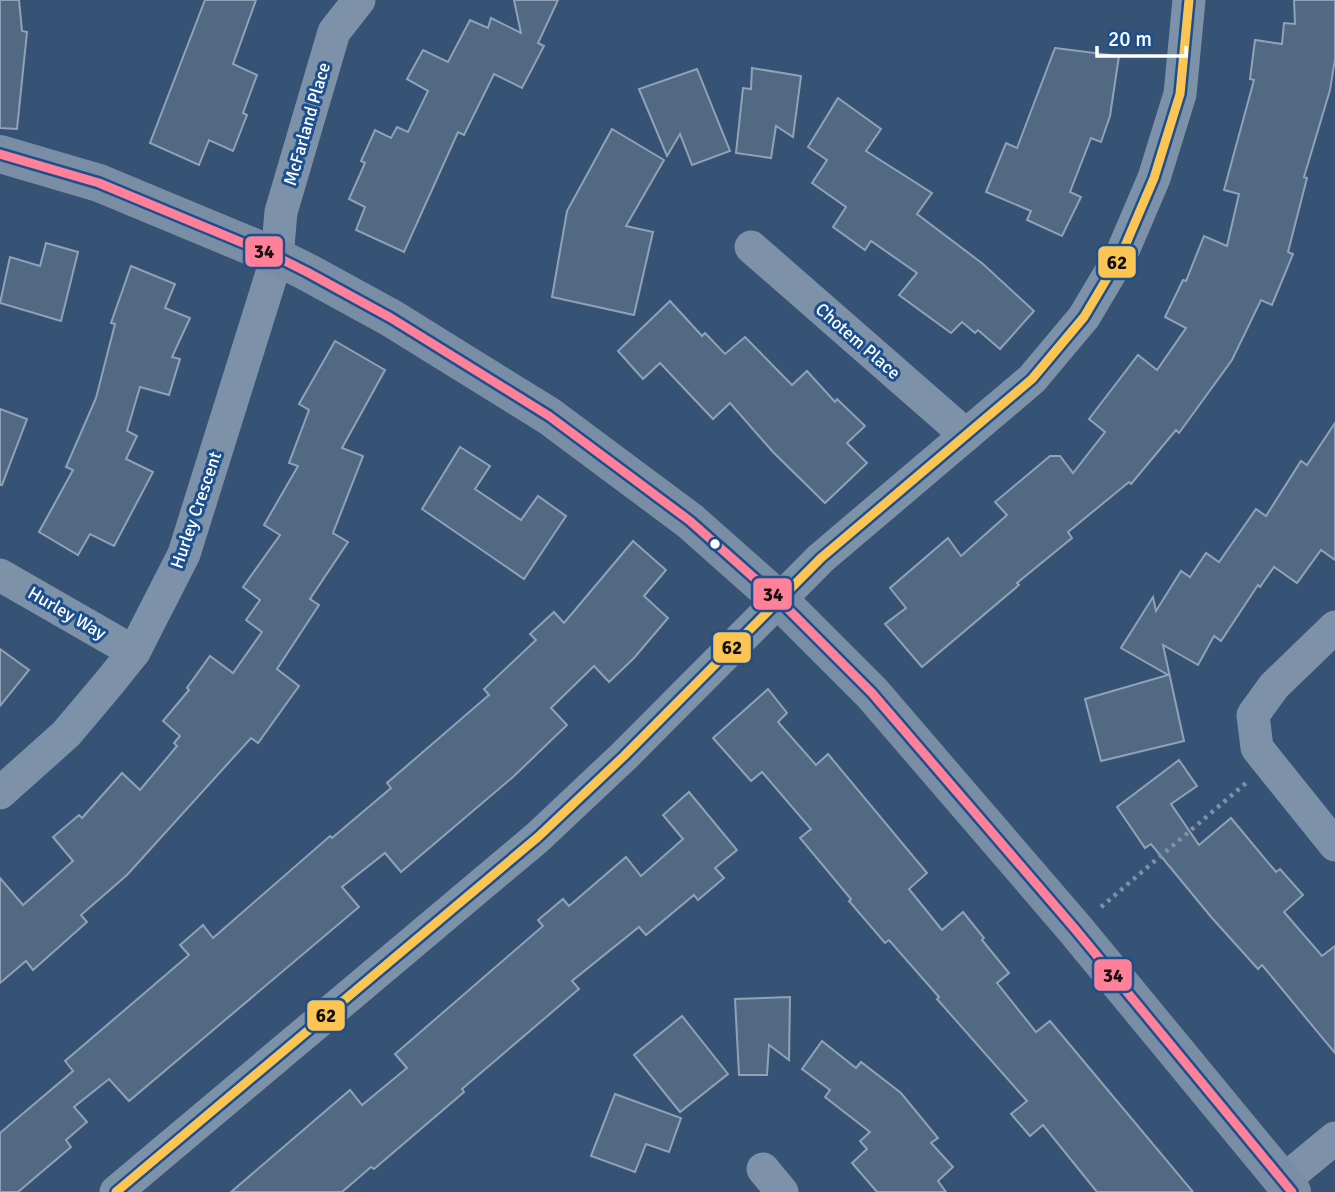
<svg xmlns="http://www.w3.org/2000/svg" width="1335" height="1192" viewBox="0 0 1335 1192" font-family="Signika,sans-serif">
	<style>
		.building { fill: #526984; stroke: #92a2b6; stroke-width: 2 }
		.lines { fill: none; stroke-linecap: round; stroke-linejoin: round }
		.path { stroke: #7d92a8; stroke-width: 4.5; stroke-dasharray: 3.5 5; stroke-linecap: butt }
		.street { stroke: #7d92a8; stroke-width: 33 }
		.secondary { stroke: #798da4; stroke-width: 38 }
		.bus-1-casing { stroke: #1b4f8f; stroke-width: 14 }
		.bus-2-casing { stroke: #1b4f8f; stroke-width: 14 }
		.bus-1 { stroke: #ff8098; stroke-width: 9 }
		.bus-2 { stroke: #fcc553; stroke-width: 9 }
		.bus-dot { fill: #fff; stroke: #1b4f8f; stroke-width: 2.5 }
		.labels { text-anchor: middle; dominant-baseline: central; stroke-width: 6; stroke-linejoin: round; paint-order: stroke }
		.street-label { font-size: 18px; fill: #fff; stroke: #1b4f8f }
		.line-badge { stroke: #1b4f8f; stroke-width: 2.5 }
		.pale-badge-label { font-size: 19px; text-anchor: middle; font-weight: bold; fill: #111 }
	</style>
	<rect width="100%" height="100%" fill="#365274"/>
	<g class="building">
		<polygon points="0,0 19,0 22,31 27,32 17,129 0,128"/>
		<polygon points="205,0 256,0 233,64 257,75 243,113 247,115 233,151 209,140 199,165 150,143"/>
		<polygon points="514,0 558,0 538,43 544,46 522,88 494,74 464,135 458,132 404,252 356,230 365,207 349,199 365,163 361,161 375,130 391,138 397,127 408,132 428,91 407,79 423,50 448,62 470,20 488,28 491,18 521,33"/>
		<polygon points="1294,0 1335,0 1335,59 1330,90 1304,177 1307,178 1288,252 1293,254 1272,305 1261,300 1232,360 1179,433 1176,430 1131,484 1129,482 1068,532 1072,538 1017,583 1019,585 922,667 885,624 906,608 890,588 948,538 961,556 1007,515 995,502 1050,456 1060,456 1073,473 1105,432 1089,419 1138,355 1157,370 1186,328 1165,317 1183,280 1186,281 1204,236 1227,246 1239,194 1224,190 1254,80 1250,79 1255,40 1282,44 1284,23 1295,24"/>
		<polygon points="1055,48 1119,56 1110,116 1101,142 1091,138 1070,192 1081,197 1062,236 1027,220 1031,211 986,192 1006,143 1017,148"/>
		<polygon points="752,68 801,76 793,137 776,126 771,158 736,153 743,88 751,89"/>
		<polygon points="697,69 730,151 692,165 680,134 667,156 639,89"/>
		<polygon points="838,98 881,129 866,151 932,193 917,214 983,264 1034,311 1000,349 978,330 975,333 962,322 951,333 899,295 917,273 871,241 865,250 833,227 846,207 812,183 827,160 808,147"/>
		<polygon points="612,129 664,160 626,226 653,232 634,315 552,297 567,211"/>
		<polygon points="46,243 78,252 61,321 0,303 10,257 40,266"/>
		<polygon points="131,266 175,284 165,308 190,318 172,357 180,359 169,395 140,387 127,431 137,436 126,459 153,472 114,546 90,534 78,555 39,532 73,470 66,467 96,398 115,324 111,323"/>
		<polygon points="670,301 702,336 705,333 725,354 745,337 792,385 807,371 835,402 837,399 865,426 847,443 867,463 825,503 773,452 730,403 713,419 660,363 643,379 618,351"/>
		<polygon points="335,341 385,370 342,448 363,456 333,533 348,542 310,599 319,605 277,669 299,686 258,743 251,738 127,875 81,915 87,922 33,970 26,961 0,983 0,878 23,905 73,861 53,837 79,815 82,818 122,773 140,790 177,746 174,743 180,736 163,721 189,690 187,688 210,656 233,673 262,632 246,620 260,600 243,587 280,535 264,525 298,466 289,463 309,410 299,404"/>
		<polygon points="0,409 27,419 2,485 0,485"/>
		<polygon points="1335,423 1335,560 1321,550 1297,583 1274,567 1260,587 1258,585 1221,641 1214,636 1198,665 1163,645 1184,741 1101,761 1085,699 1168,675 1121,648 1153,597 1156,611 1181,571 1190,577 1206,553 1219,562 1256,509 1266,516 1301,461 1307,465"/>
		<polygon points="460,447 490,466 475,489 521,520 538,496 566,516 524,579 422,509"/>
		<polygon points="633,541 666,570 644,596 668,618 634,658 609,682 594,666 551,708 567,725 513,777 401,872 385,853 342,887 359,907 129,1101 109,1079 74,1107 87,1122 66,1140 71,1147 18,1192 0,1192 0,1133 73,1071 65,1061 189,955 180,945 203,925 213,938 330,836 332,838 391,788 387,783 489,695 484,689 536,640 530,634 554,612 564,623"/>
		<polygon points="0,649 29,670 0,706"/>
		<polygon points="768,689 787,713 778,722 816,765 828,754 927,873 909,889 942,930 963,912 984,938 982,940 1009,973 997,983 1036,1032 1050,1021 1193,1192 1097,1192 1043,1125 1030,1136 1011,1114 1027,1101 937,999 939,997 889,940 885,943 849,901 851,899 800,838 811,829 762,772 751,781 713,738"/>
		<polygon points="1179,760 1197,786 1171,804 1199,845 1231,818 1276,872 1280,869 1303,895 1284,912 1322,956 1335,946 1335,1053 1262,965 1258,969 1212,918 1151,844 1145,848 1117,807"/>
		<polygon points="689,792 737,850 715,868 724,878 698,900 694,895 646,935 639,927 572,981 579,989 462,1089 464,1092 374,1169 371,1167 342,1192 231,1192 350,1090 362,1105 407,1068 395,1054 543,926 538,920 563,899 569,906 626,857 641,876 683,839 663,815"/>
		<polygon points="790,997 789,1060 769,1045 767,1075 739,1075 735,999"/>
		<polygon points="682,1016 728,1074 680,1112 634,1055"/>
		<polygon points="822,1041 856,1068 861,1062 901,1093 938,1138 931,1143 953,1167 938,1181 946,1192 877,1192 852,1163 867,1149 860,1141 870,1132 825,1097 830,1090 802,1069"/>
		<polygon points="615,1094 681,1118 669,1152 646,1144 635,1172 591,1156"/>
	</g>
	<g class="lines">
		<polyline class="path" points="1101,907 1246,783"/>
		<g class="street">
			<polyline points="751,247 966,435"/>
			<polyline points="0,575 134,652"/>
			<polyline points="1335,627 1274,686 1253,715 1257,748 1335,845"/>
			<polyline points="0,793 66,734 109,683 134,652 184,554 277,257 281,212 334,32 359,0"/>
			<polyline points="763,1169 782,1192"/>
			<polyline points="1283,1181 1335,1138"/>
			<polyline points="116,1192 538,837 624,756 821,558 1032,379 1084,317 1122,253 1154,178 1180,94 1189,0"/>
		</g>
		<polyline class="secondary" points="0,154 99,183 277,257 307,272 391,318 549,416 690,521 779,600 872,693 1075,929 1292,1192"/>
		<defs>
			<polyline id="bus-1" points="0,154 99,183 277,257 307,272 391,318 549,416 690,521 779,600 872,693 1075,929 1292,1192"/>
			<polyline id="bus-2" points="116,1192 538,837 624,756 821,558 1032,379 1084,317 1122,253 1154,178 1180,94 1189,0"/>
		</defs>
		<use href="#bus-1" class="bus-1-casing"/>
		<use href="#bus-2" class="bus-2-casing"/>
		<use href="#bus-1" class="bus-1"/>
		<use href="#bus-2" class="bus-2"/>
	</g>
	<circle class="bus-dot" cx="715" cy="544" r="6"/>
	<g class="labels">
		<g class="street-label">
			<text transform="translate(307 124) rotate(-74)">McFarland Place</text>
			<text transform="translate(858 341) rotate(41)">Chotem Place</text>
			<text transform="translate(196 510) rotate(-71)">Hurley Crescent</text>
			<text transform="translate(67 613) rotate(30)">Hurley Way</text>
		</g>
	</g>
	<g class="line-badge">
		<rect x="244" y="235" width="40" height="33" rx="7" fill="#ff8098"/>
		<rect x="1097" y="245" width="40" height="34" rx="7" fill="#fcc553"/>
		<rect x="752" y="577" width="41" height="34" rx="7" fill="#ff8098"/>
		<rect x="712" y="631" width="40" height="33" rx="7" fill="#fcc553"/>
		<rect x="1093" y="958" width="40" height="34" rx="7" fill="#ff8098"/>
		<rect x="306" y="999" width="40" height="33" rx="7" fill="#fcc553"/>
	</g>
	<g class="pale-badge-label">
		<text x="264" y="258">34</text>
		<text x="1117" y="269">62</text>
		<text x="773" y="601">34</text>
		<text x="732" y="654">62</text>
		<text x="1113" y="982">34</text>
		<text x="326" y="1022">62</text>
	</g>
	<path d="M1097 46v10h89v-10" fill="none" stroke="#ffffff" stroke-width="3.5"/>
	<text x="1108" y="46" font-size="21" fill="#ffffff" stroke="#1b4f8f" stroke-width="5" paint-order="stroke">20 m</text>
</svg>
